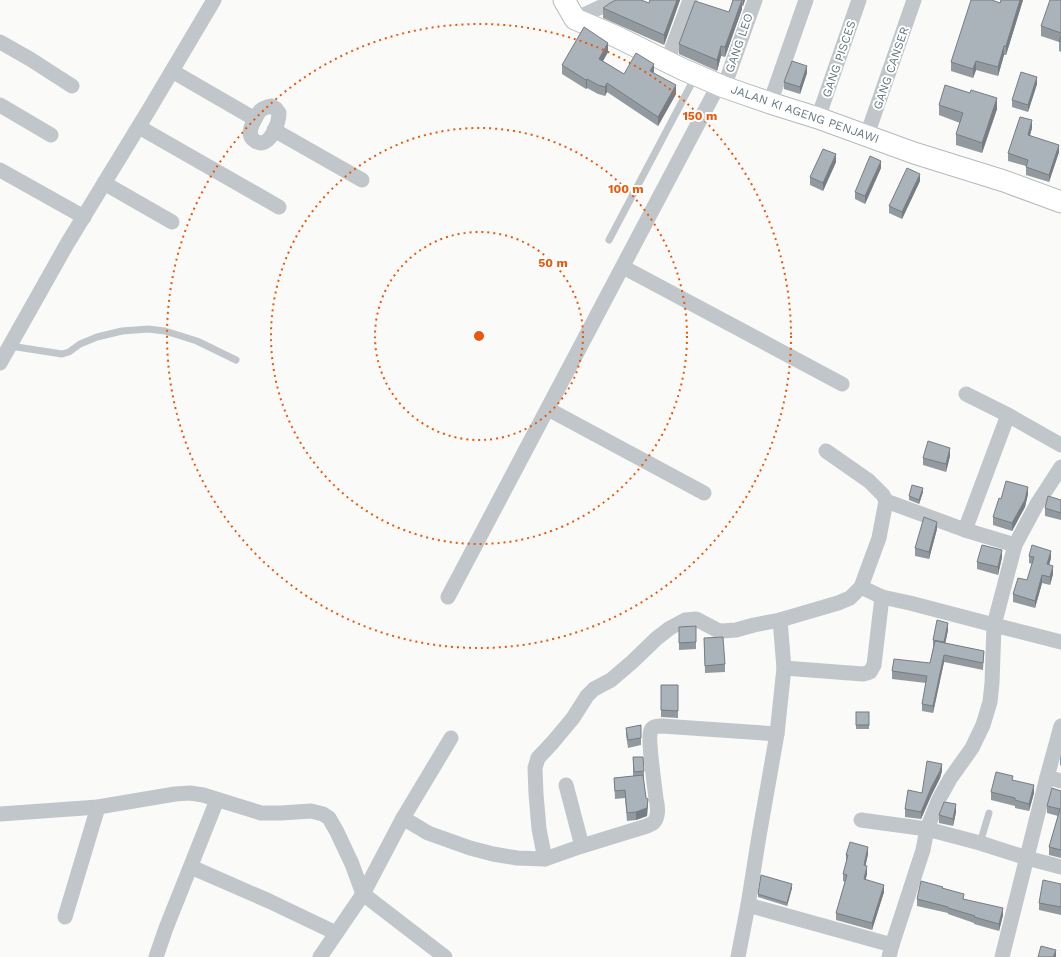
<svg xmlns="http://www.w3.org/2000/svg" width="1061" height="957" viewBox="0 0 1061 957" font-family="'Work Sans',sans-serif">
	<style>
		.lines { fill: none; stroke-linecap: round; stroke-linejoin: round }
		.secondary-casing { stroke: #b3babe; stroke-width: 23 }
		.service { stroke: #c1c6ca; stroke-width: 7 }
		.minor { stroke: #c1c6ca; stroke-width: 15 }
		.secondary { stroke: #fff; stroke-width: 21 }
		.wall { fill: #929a9f }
		.shaded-wall { fill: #777d82 }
		.building { fill: #aab3b9; stroke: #777d82 }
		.ring { fill: none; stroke: #e8590c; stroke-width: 2; stroke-dasharray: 2 4 }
		.labels { text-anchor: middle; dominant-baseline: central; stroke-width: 4; stroke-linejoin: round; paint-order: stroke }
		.street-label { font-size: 12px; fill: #657782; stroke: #fff }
		.centre { fill: #e8590c; stroke: #fff; stroke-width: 2 }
		.ring-label { font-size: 12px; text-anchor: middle; font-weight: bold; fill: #e8590c; stroke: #fff; stroke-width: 4; stroke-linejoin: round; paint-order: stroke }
	</style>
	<rect width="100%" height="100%" fill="#fafaf8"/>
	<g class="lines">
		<defs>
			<polyline id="secondary" points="564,0 575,19 615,36 682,69 724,87 770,103 818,118 914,153 1004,181 1061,202"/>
		</defs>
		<use href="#secondary" class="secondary-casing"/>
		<g class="service">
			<polyline points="609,240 695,77"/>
			<polyline points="10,346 62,354 69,352 80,344 97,337 122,331 148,329 165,331 197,341 236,360"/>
			<polyline points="980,843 989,813"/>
		</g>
		<g class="minor">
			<polyline points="575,19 616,0"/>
			<polyline points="0,42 30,59 72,86"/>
			<polyline points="667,62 690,0"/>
			<polyline points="172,71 255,119"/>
			<polyline points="724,87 755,0"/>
			<polyline points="770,103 806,0"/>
			<polyline points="0,105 51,135"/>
			<path d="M271 106 276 109 279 113C279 122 272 142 261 143 259 143 257 142 255 141 247 136 251 126 255 119 259 111 261 108 271 106Z"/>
			<polyline points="818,118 859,0"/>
			<polyline points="139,127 279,207"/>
			<polyline points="274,130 362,180"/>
			<polyline points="867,135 914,0"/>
			<polyline points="0,170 84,217"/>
			<polyline points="104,183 172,222"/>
			<polyline points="623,267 842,384"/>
			<polyline points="0,363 67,244 150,108 214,0"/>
			<polyline points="966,394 1008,415 1061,445"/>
			<polyline points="548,409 704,493"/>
			<polyline points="886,501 965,530 1015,545"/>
			<polyline points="965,530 1008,415"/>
			<polyline points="448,597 719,84"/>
			<polyline points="882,597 910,603 994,625 1061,642"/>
			<polyline points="784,668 863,674 870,672 874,665 882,597 861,587"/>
			<polyline points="1047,777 1061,781"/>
			<polyline points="566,785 582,846"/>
			<polyline points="0,814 98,807 175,794 190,793 203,795 261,813 281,813 311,811 323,814 329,818 337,832 352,864 363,894 445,957"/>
			<path d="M403 818 428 833 470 848 493 854 517 858 545 859 582 846 647 826C647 826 653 823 653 823 659 818 658 806 656 799 655 787 647 738 651 730 653 726 658 726 662 726L777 734"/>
			<polyline points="861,820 927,829 980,843 1027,858 1061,867"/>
			<polyline points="545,859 539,829 536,794 535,768 538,758 553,742 573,718 587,696 594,689 611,680 632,662 657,638 670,628 685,620 696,619 717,630 722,631 736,630 754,625 780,620 838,603 850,598 861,587 879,538 886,501 883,495 869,481 826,451"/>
			<polyline points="191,867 269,901 336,933"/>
			<polyline points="748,905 892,945"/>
			<polyline points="65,917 98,807"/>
			<polyline points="156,957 166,928 217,800"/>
			<polyline points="320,957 363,894 403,818 451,738"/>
			<polyline points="738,957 748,905 759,836 777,734 784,668 780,620"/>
			<polyline points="889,957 892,945 923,850 927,829 939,799 950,779 972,748 983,725 990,702 992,683 994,625 1015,545 1037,504 1061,467"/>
			<polyline points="1002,957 1047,777 1061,726"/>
		</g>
		<use href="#secondary" class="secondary"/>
	</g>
	<g class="wall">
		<polygon points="650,0 680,0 664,45 603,18 603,8 649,3"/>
		<polygon points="733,0 745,0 743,6 742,6 742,9 725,57 721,56 717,71 679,54 679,44 729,12"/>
		<polygon points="1001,0 1023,0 1006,55 1004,55 998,76 976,70 973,78 951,71 951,62 1000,3"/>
		<polygon points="1061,0 1061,52 1059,51 1059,42 1041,36 1041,26"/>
		<polygon points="608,52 603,61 624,74 654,73 676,94 658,126 607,92 605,96 598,94 587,88 586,89 562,74 562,65"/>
		<polygon points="807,73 800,94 784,89 784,82"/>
		<polygon points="1037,84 1028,112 1012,107 1012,100"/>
		<polygon points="939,105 997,109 982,153 956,145 956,134 960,123 939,115"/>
		<polygon points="1032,128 1030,135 1059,152 1049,182 1026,175 1026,166 1008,161 1008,153"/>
		<polygon points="836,162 823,191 810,185 810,177"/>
		<polygon points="881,168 865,204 855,199 855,192"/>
		<polygon points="920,181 902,219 889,213 889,206"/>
		<polygon points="950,456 946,472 923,465 923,458"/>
		<polygon points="923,492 919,504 909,500 909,496"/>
		<polygon points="1028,494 1025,507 1012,531 993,525 993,517 1001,499"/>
		<polygon points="1061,500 1061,520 1045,516 1045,508"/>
		<polygon points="937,529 929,559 915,556 915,548"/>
		<polygon points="1029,556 1051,558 1049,565 1053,574 1050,585 1042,583 1035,608 1013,602 1013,594 1027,580 1032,564 1029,563"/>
		<polygon points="1002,557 998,575 977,569 977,562"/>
		<polygon points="679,627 696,642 696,649 679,650"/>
		<polygon points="948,630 945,643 984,651 983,670 944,662 933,713 922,711 922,704 926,683 892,679 892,671 930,663 933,648 933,640"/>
		<polygon points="704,638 725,664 725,672 705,673"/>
		<polygon points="661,685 678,685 678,718 661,717"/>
		<rect x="856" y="712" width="13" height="17"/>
		<polygon points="641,725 641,745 628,748 626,735 626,728"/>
		<polygon points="1061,754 1061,766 1060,765 1060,758"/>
		<polygon points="633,757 644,771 644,779 643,779 646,798 648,806 647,816 636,820 627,821 625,798 615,799 614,778 633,776"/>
		<polygon points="942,771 940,778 931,796 921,819 905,817 905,809 922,793"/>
		<polygon points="1013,780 1034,793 1029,811 1015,808 1015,806 991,800 991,792"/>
		<polygon points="1061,791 1061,858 1049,855 1049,847 1058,816 1047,813 1047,806"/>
		<polygon points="956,812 953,826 939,823 939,815"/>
		<polygon points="868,854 865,866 867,874 865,880 884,892 872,930 836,920 836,913 845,882 843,881 843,874 846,862 846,855"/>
		<polygon points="1061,884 1061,915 1039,910 1039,903"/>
		<polygon points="792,888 787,906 758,897 758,894"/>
		<polygon points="943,888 964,899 1003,915 999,931 974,924 974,923 948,914 948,913 917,906 917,899"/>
	</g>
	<g class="shaded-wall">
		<polygon points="677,0 680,0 664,45 664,35"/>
		<polygon points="742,0 742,9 725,57 725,47"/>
		<polygon points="743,0 745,0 743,6"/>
		<polygon points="1020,0 1023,0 1006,55 1006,46"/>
		<polygon points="608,43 608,52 599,68 599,59"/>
		<polygon points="721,46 721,56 717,71 717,60"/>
		<polygon points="1004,46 1004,55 998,76 998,67"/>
		<polygon points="976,61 976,70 973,78 973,69"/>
		<polygon points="654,64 654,73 650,71"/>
		<polygon points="807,66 807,73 800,94 800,87"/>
		<polygon points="1037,77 1037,84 1028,112 1028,105"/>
		<polygon points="587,79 587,88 586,89 586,80"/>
		<polygon points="607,83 607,92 605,96 605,87"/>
		<polygon points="676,85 676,94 658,126 658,117"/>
		<polygon points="997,98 997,109 982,153 982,143"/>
		<polygon points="1032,120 1032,128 1028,142 1028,135"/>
		<polygon points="1059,145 1059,152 1049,182 1049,175"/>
		<polygon points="836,154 836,162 823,191 823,183"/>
		<polygon points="881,161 881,168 865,204 865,196"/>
		<polygon points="920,174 920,181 902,219 902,212"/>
		<polygon points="950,448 950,456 946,472 946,464"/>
		<polygon points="1028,487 1028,494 1025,507 1012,531 1012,523"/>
		<polygon points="923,488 923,492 919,504 919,500"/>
		<polygon points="937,522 937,529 929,559 929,552"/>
		<polygon points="1002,550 1002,557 998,575 998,567"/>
		<polygon points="1051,551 1051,558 1047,572 1047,564"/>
		<polygon points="1053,566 1053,574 1050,585 1050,577"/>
		<polygon points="1042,575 1042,583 1035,608 1035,601"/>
		<polygon points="948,623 948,630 944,650 944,642"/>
		<polygon points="944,655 944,662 933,713 933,706"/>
		<polygon points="942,764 942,771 940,778 931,796 921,819 921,812"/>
		<polygon points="1034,785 1034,793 1029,811 1029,804"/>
		<polygon points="648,799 647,816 636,820 636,812"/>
		<polygon points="956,804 956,812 953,826 953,819"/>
		<polygon points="868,847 868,854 864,873 864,865"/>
		<polygon points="867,866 867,874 864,887 864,879"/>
		<polygon points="792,884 792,888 787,906 787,903"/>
		<polygon points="884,885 884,892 872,930 872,923"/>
		<polygon points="1003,908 1003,915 999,931 999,924"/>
		<polygon points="1056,950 1056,957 1053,957"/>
	</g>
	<g class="building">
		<polygon points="616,0 641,0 649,3 650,0 677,0 664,35 603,8 610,3"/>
		<polygon points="733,0 742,0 725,47 721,46 717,60 679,44 695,1 729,12"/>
		<polygon points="971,0 992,0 1000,3 1001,0 1020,0 1006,46 1004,46 998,67 976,61 973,69 951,62"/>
		<polygon points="1050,0 1061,0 1061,33 1041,26"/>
		<polygon points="584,27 608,43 599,59 624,74 636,53 654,64 650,71 676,85 658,117 607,83 605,87 598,85 587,79 586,80 562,65"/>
		<polygon points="1061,36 1061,42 1059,41"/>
		<polygon points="792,61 807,66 800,87 784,82"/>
		<polygon points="1021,72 1037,77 1028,105 1012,100"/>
		<polygon points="945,85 970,93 971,90 997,98 982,143 956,134 963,113 939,105"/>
		<polygon points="1020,117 1032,120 1028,135 1059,145 1049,175 1026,167 1028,160 1008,153"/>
		<polygon points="823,149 836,154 823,183 810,177"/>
		<polygon points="870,156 881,161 865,196 855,192"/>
		<polygon points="907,168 920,174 902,212 889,206"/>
		<polygon points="928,441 950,448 946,464 923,458"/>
		<polygon points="1006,481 1028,487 1025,500 1012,523 993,517 999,498 1001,499"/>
		<polygon points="912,485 923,488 919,500 909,496"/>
		<polygon points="1048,496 1061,500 1061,513 1045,508"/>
		<polygon points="924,517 937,522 929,552 915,548"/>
		<polygon points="982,545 1002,550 998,567 977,562"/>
		<polygon points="1032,545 1051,551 1047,564 1053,566 1050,577 1042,575 1035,601 1013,594 1018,578 1027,580 1034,557 1029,556"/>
		<polygon points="937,620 948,623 944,642 933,640"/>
		<polygon points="696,626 696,642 679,643 679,627"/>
		<polygon points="723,637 725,664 705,666 704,638"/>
		<polygon points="935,641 984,651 983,663 944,655 933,706 922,704 927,676 892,671 894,659 930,663"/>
		<polygon points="661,685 678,685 678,711 661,710"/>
		<rect x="856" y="712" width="13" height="13"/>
		<polygon points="641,725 641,738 628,740 626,728"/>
		<polygon points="633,757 643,757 644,771 634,772"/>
		<polygon points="927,761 942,764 940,771 931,788 921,812 905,809 908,790 922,793"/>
		<polygon points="996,772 1013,776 1012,780 1034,785 1029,804 1015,800 1015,798 991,792"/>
		<polygon points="643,775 646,798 648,799 647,808 636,812 627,813 625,790 615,791 614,778"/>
		<polygon points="1052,788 1061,791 1061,850 1049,847 1060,809 1047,806"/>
		<polygon points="944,802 956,804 953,819 939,815"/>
		<polygon points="850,842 868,847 864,865 867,866 864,879 884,885 872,923 836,913 847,875 843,874 848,855 846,855"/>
		<polygon points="761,875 792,884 787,903 758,894"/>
		<polygon points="1043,880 1061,884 1061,907 1039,903"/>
		<polygon points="921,881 943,887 942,888 964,894 963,899 1003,908 999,924 974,917 975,916 948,908 948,907 917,899"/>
		<polygon points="1041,946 1056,950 1053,957 1038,957"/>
	</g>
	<g class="ring">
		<circle cx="479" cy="336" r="104"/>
		<circle cx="479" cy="336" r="208"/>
		<circle cx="479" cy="336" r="312"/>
	</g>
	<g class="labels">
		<g class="street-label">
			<text transform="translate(739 43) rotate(-71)">GANG LEO</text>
			<text transform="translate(839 59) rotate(-71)">GANG PISCES</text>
			<text transform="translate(891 68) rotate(-71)">GANG CANSER</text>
			<text transform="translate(805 114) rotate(19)">JALAN KI AGENG PENJAWI</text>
		</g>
	</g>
	<circle cx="479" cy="336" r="6" class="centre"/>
	<g class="ring-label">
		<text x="700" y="120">150 m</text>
		<text x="626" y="193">100 m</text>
		<text x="553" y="267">50 m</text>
	</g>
</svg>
